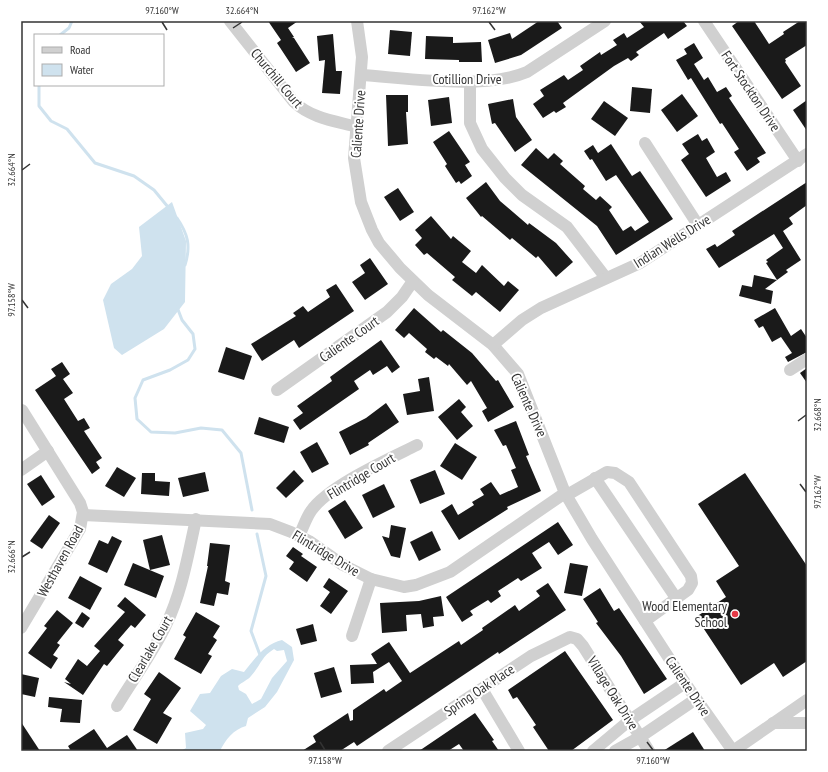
<svg xmlns="http://www.w3.org/2000/svg" width="828" height="772" viewBox="0 0 828 772" font-family="'PT Sans Narrow',sans-serif">
	<style>
		.water { fill: #cfe2ee; fill-rule: evenodd }
		.lines { fill: none; stroke-linecap: round; stroke-linejoin: round }
		.stream { stroke: #cfe2ee; stroke-width: 3 }
		.building { fill: #1a1a1a }
		.minor { stroke: #d0d0d0; stroke-width: 12 }
		.ticks { fill: none; stroke: #333; stroke-width: 1.5 }
		.poi-dot { fill: #e63946; stroke: #fff; stroke-width: 1.5 }
		.labels { text-anchor: middle; dominant-baseline: central; stroke-width: 4; stroke-linejoin: round; paint-order: stroke }
		.street-label { font-size: 14px; fill: #333; stroke: #fff }
		.poi-label { font-size: 14px; fill: #333; stroke: #fff; text-anchor: end }
		.neatline { fill: none; stroke: #333; stroke-width: 1.5 }
		.ticks-label { font-size: 10px; text-anchor: middle; fill: #333 }
	</style>
	<rect width="100%" height="100%" fill="#fff"/>
	<g class="water">
		<polygon points="172,202 186,241 185,302 164,329 122,355 114,348 103,300 111,284 132,269 142,256 139,227"/>
		<path d="M282 640 292 647 294 660 277 692 265 707 248 718 246 726C234 729 225 740 220 751H181L186 748 185 733 203 729 206 725 190 711 200 694 210 693 221 676 232 669 244 672C255 658 265 644 282 640ZM274 649 277 651 284 650 287 661 272 678 261 699 252 704 246 694 239 690 238 686C242 682 248 680 251 676 261 665 261 657 274 649Z"/>
	</g>
	<g class="lines">
		<g class="stream">
			<polyline points="60,35 69,28 72,21"/>
			<polyline points="39,85 39,106 51,121 67,129 95,163 134,176 154,190 168,207"/>
			<path d="M177 218C188 234 191 246 185 265"/>
			<polyline points="177,307 182,320 193,334 195,349 188,360 170,370 143,380 135,398 137,419 151,432 175,433 201,428 222,430 241,453 252,510"/>
			<polyline points="257,534 266,576 251,631 260,655"/>
		</g>
	</g>
	<g class="building">
		<polygon points="268,21 298,21 288,28 294,37 292,38 294,38 310,63 296,72 277,43 281,40"/>
		<polygon points="539,21 557,21 562,28 521,55 495,63 488,40 510,33 512,39"/>
		<polygon points="639,21 683,21 687,26 668,39 664,33 636,52 639,55 631,61 628,58 614,66 563,103 566,107 556,113 554,111 543,118 533,104 544,96 540,90 564,75 568,80 583,70 580,66 600,52 601,55 617,45 613,40 624,33 627,38 644,27"/>
		<polygon points="739,21 754,21 769,44 784,34 783,32 800,21 807,21 807,45 785,59 786,61 785,62 801,86 782,99 732,26"/>
		<polygon points="390,30 412,32 410,56 388,54"/>
		<polygon points="333,34 336,71 342,71 340,94 322,93 325,60 319,61 317,36"/>
		<polygon points="426,36 453,37 453,43 481,42 482,62 459,62 459,60 425,59"/>
		<polygon points="694,43 703,58 694,64 704,80 708,77 717,92 726,87 732,96 729,98 766,153 757,158 760,162 747,171 734,152 739,149 722,123 720,124 691,78 688,80 676,60 687,54 684,49"/>
		<polygon points="632,87 652,89 650,113 630,111"/>
		<polygon points="682,94 698,116 677,132 661,110"/>
		<polygon points="386,95 408,95 408,112 406,112 408,144 388,146"/>
		<polygon points="449,97 452,123 431,126 428,100"/>
		<polygon points="513,99 516,117 532,140 515,152 495,123 492,124 488,104"/>
		<polygon points="807,100 807,131 793,110"/>
		<polygon points="604,101 628,118 615,136 591,119"/>
		<polygon points="449,131 470,162 465,165 472,176 461,184 459,181 456,183 445,166 447,164 433,142"/>
		<polygon points="698,134 702,141 707,138 715,152 706,158 717,177 726,172 731,181 706,197 681,160 689,154 682,144"/>
		<polygon points="611,144 632,176 640,171 673,219 616,255 597,226 521,165 536,148 548,159 554,153 563,161 560,164 585,186 583,189 596,200 600,196 612,207 609,210 623,231 631,226 635,231 649,222 616,175 606,181 592,159 590,160 584,151 593,145 598,153"/>
		<polygon points="486,182 500,201 528,225 529,223 556,243 573,262 556,277 538,256 536,258 512,238 510,240 482,216 481,217 466,198"/>
		<polygon points="807,182 807,205 789,218 793,224 783,231 801,260 786,270 788,272 777,280 766,263 768,262 766,260 783,248 774,234 719,268 706,249 715,244 717,247 735,235 732,231"/>
		<polygon points="398,188 414,212 400,221 384,197"/>
		<polygon points="431,216 451,239 453,236 471,251 462,262 476,273 482,265 504,286 508,281 519,290 500,312 476,292 472,296 452,280 455,277 427,253 424,255 415,245 422,238 415,230"/>
		<polygon points="370,258 388,284 365,300 352,282 365,273 360,265"/>
		<polygon points="754,275 777,280 765,289 773,291 771,304 739,296 742,285 752,287"/>
		<polygon points="336,284 354,311 299,348 294,340 262,361 251,344 296,316 293,313 303,306 308,312 330,297 326,290"/>
		<polygon points="414,308 441,332 443,330 472,353 496,381 498,380 514,407 488,422 482,411 487,408 471,381 467,385 449,364 448,366 436,357 434,359 425,352 427,349 409,333 404,338 395,330"/>
		<polygon points="775,308 791,336 801,329 807,338 807,352 788,362 785,357 792,353 781,337 772,342 763,326 759,328 754,320"/>
		<polygon points="381,340 400,367 392,373 387,366 373,375 370,370 354,381 359,389 300,430 293,420 303,413 297,406 332,381 330,377"/>
		<polygon points="226,347 252,356 244,380 218,372"/>
		<polygon points="62,362 70,374 63,379 73,393 64,399 78,421 84,418 90,428 84,431 102,458 96,462 100,468 92,474 35,390 56,376 51,369"/>
		<polygon points="807,368 807,383 800,373"/>
		<polygon points="429,377 434,411 407,415 403,394 420,391 418,379"/>
		<polygon points="459,399 466,407 461,412 473,426 457,440 438,417"/>
		<polygon points="386,403 399,422 368,443 369,445 350,455 339,432 366,418"/>
		<polygon points="259,417 289,427 284,443 254,434"/>
		<polygon points="516,421 529,455 526,456 541,491 507,507 508,509 459,540 441,511 452,504 458,515 474,505 472,502 484,495 480,489 491,482 500,495 518,487 511,470 516,468 506,445 503,446 494,430"/>
		<polygon points="317,442 329,464 312,473 300,452"/>
		<polygon points="455,443 477,457 462,480 440,466"/>
		<polygon points="117,467 136,478 124,497 105,486"/>
		<polygon points="294,470 304,481 286,498 276,488"/>
		<polygon points="435,470 445,494 420,504 410,480"/>
		<polygon points="205,472 209,491 183,497 178,478"/>
		<polygon points="142,473 155,473 155,481 170,482 169,496 141,494"/>
		<polygon points="745,473 807,566 807,661 783,677 774,663 741,685 696,617 726,597 716,581 739,566 698,504"/>
		<polygon points="41,475 55,497 42,506 27,484"/>
		<polygon points="384,484 395,507 373,518 362,495"/>
		<polygon points="345,500 363,528 345,539 328,511"/>
		<polygon points="49,515 60,523 42,549 30,541"/>
		<polygon points="558,522 573,545 558,555 549,542 532,553 542,568 521,581 518,578 498,591 501,596 491,603 488,600 470,611 473,615 462,622 446,597"/>
		<polygon points="391,525 406,528 400,558 391,556 382,536 389,538"/>
		<polygon points="432,531 441,550 419,561 410,542"/>
		<polygon points="162,535 170,565 150,570 143,540"/>
		<polygon points="112,536 122,541 107,573 88,564 99,540 108,544"/>
		<polygon points="210,543 230,545 225,581 230,583 228,595 217,593 214,606 200,603 208,566 207,566"/>
		<polygon points="293,547 303,554 301,556 317,567 307,582 289,569 294,562 286,556"/>
		<polygon points="133,563 164,576 156,598 124,585"/>
		<polygon points="570,563 588,566 582,596 564,593"/>
		<polygon points="80,576 102,588 90,610 68,598"/>
		<polygon points="329,578 348,591 331,614 320,606 330,592 323,587"/>
		<polygon points="548,583 566,610 499,654 498,652 357,746 354,742 340,751 302,751 316,742 313,736 348,713 350,721 353,720 353,710 384,689 386,692 402,681 389,662 373,672 374,683 351,684 350,665 377,664 371,654 389,642 410,673 459,641 461,645 483,630 482,628 515,605 519,611 540,596 536,591"/>
		<polygon points="600,588 614,611 619,608 667,679 644,694 621,656 596,623 598,622 583,599"/>
		<polygon points="441,596 444,616 433,617 434,626 423,628 421,614 406,615 407,631 382,633 380,603 419,601"/>
		<polygon points="125,597 146,615 135,628 131,625 118,640 124,645 107,666 104,664 83,695 64,682 71,684 65,679 78,659 87,666 100,651 94,646 125,612 117,606"/>
		<polygon points="57,610 73,623 57,643 60,645 53,655 58,658 51,669 28,653 47,628 44,626"/>
		<polygon points="82,612 90,618 83,628 75,623"/>
		<polygon points="196,612 220,626 213,637 217,640 208,654 212,656 201,674 174,659 186,637 183,635"/>
		<polygon points="313,624 317,641 301,645 296,629"/>
		<polygon points="565,651 613,720 571,751 549,751 533,727 536,725 517,697 513,699 508,690"/>
		<polygon points="334,667 342,692 321,698 314,673"/>
		<polygon points="159,672 181,688 163,713 172,718 157,744 133,730 151,699 144,694"/>
		<polygon points="21,674 39,678 35,697 21,694"/>
		<polygon points="49,697 82,700 80,723 60,722 62,709 48,707"/>
		<polygon points="475,713 494,740 492,741 499,751 464,751 459,744 448,751 419,751"/>
		<polygon points="21,722 40,751 21,751"/>
		<polygon points="94,729 107,748 127,735 138,751 71,751 68,746"/>
		<polygon points="693,732 705,751 663,751"/>
	</g>
	<g class="lines">
		<g class="minor">
			<path d="M230 21 294 102C311 118 335 121 357 127"/>
			<polyline points="357,21 362,57 354,158 361,202 372,230 379,243 400,268 428,295 493,345 518,374 565,493 592,539 685,683 733,751"/>
			<polyline points="704,21 798,161"/>
			<path d="M361 75C407 78 485 90 527 72L605 21"/>
			<polyline points="470,82 470,123 482,149 505,178 522,195 567,227 606,278"/>
			<polyline points="645,143 698,225"/>
			<polyline points="493,345 522,320 541,308 640,263 807,154"/>
			<polyline points="790,370 807,359"/>
			<polyline points="277,390 387,312 402,297 413,281"/>
			<polyline points="21,470 48,451"/>
			<polyline points="595,478 676,598"/>
			<polyline points="567,495 607,472 615,473 629,482 691,576 692,583 688,590 645,621"/>
			<polyline points="83,515 270,524 291,532 309,541 343,565 371,579 404,587 416,585 450,572 565,493"/>
			<path d="M299 536C303 528 306 518 311 511 328 486 389 459 417 445"/>
			<polyline points="21,628 80,529 83,512 80,503 22,410"/>
			<polyline points="352,636 371,579"/>
			<polyline points="482,689 519,751"/>
			<path d="M117 706C133 679 153 653 166 625 182 592 188 555 196 519"/>
			<polyline points="773,723 807,723"/>
			<polyline points="388,751 531,656 570,637 577,639 583,646 649,751"/>
			<polyline points="593,751 630,720 685,683"/>
			<polyline points="615,751 640,737 696,699"/>
			<polyline points="733,751 807,700"/>
		</g>
	</g>
	<path class="ticks" d="M162 22 167 30M489 22 495 30M233 28 242 22M22 170 30 164M22 300 28 308M798 421 806 415M800 484 806 492M22 557 30 552M320 742 325 750M647 742 653 750"/>
	<circle class="poi-dot" cx="735" cy="614" r="4"/>
	<g class="labels">
		<g class="street-label">
			<text transform="translate(277 78) rotate(50)">Churchill Court</text>
			<text x="467" y="79">Cotillion Drive</text>
			<text transform="translate(751 91) rotate(56)">Fort Stockton Drive</text>
			<text transform="translate(358 124) rotate(-86)">Caliente Drive</text>
			<text transform="translate(672 241) rotate(-32)">Indian Wells Drive</text>
			<text transform="translate(349 339) rotate(-35)">Caliente Court</text>
			<text transform="translate(529 405) rotate(66)">Caliente Drive</text>
			<text transform="translate(361 476) rotate(-31)">Flintridge Court</text>
			<text transform="translate(326 553) rotate(31)">Flintridge Drive</text>
			<text transform="translate(60 561) rotate(-61)">Westhaven Road</text>
			<text transform="translate(150 649) rotate(-60)">Clearlake Court</text>
			<text transform="translate(688 686) rotate(56)">Caliente Drive</text>
			<text transform="translate(479 690) rotate(-34)">Spring Oak Place</text>
			<text transform="translate(613 693) rotate(58)">Village Oak Drive</text>
		</g>
		<g class="poi-label">
			<text x="727" y="606">Wood Elementary<tspan x="727" dy="16">School</tspan></text>
		</g>
	</g>
	<rect width="828" height="772" fill="none" stroke="#ffffff" stroke-width="44"/>
	<rect x="34" y="34" width="130" height="52" fill="#ffffff" stroke="#adadad"/>
	<rect x="42" y="47" width="20" height="6" fill="#d0d0d0" stroke="#adadad"/>
	<text x="70" y="54" font-size="12" fill="#333333">Road</text>
	<rect x="42" y="64" width="20" height="12" fill="#cfe2ee" stroke="#adadad"/>
	<text x="70" y="74" font-size="12" fill="#333333">Water</text>
	<rect x="22" y="22" width="784" height="728" class="neatline"/>
	<g class="ticks-label">
		<text x="162" y="14">97.160°W</text>
		<text x="242" y="14">32.664°N</text>
		<text x="489" y="14">97.162°W</text>
		<text transform="translate(11 170) rotate(-90)" y="4">32.664°N</text>
		<text transform="translate(11 300) rotate(-90)" y="4">97.158°W</text>
		<text transform="translate(817 415) rotate(-90)" y="4">32.668°N</text>
		<text transform="translate(817 492) rotate(-90)" y="4">97.162°W</text>
		<text transform="translate(11 557) rotate(-90)" y="4">32.666°N</text>
		<text x="325" y="764">97.158°W</text>
		<text x="653" y="764">97.160°W</text>
	</g>
</svg>
